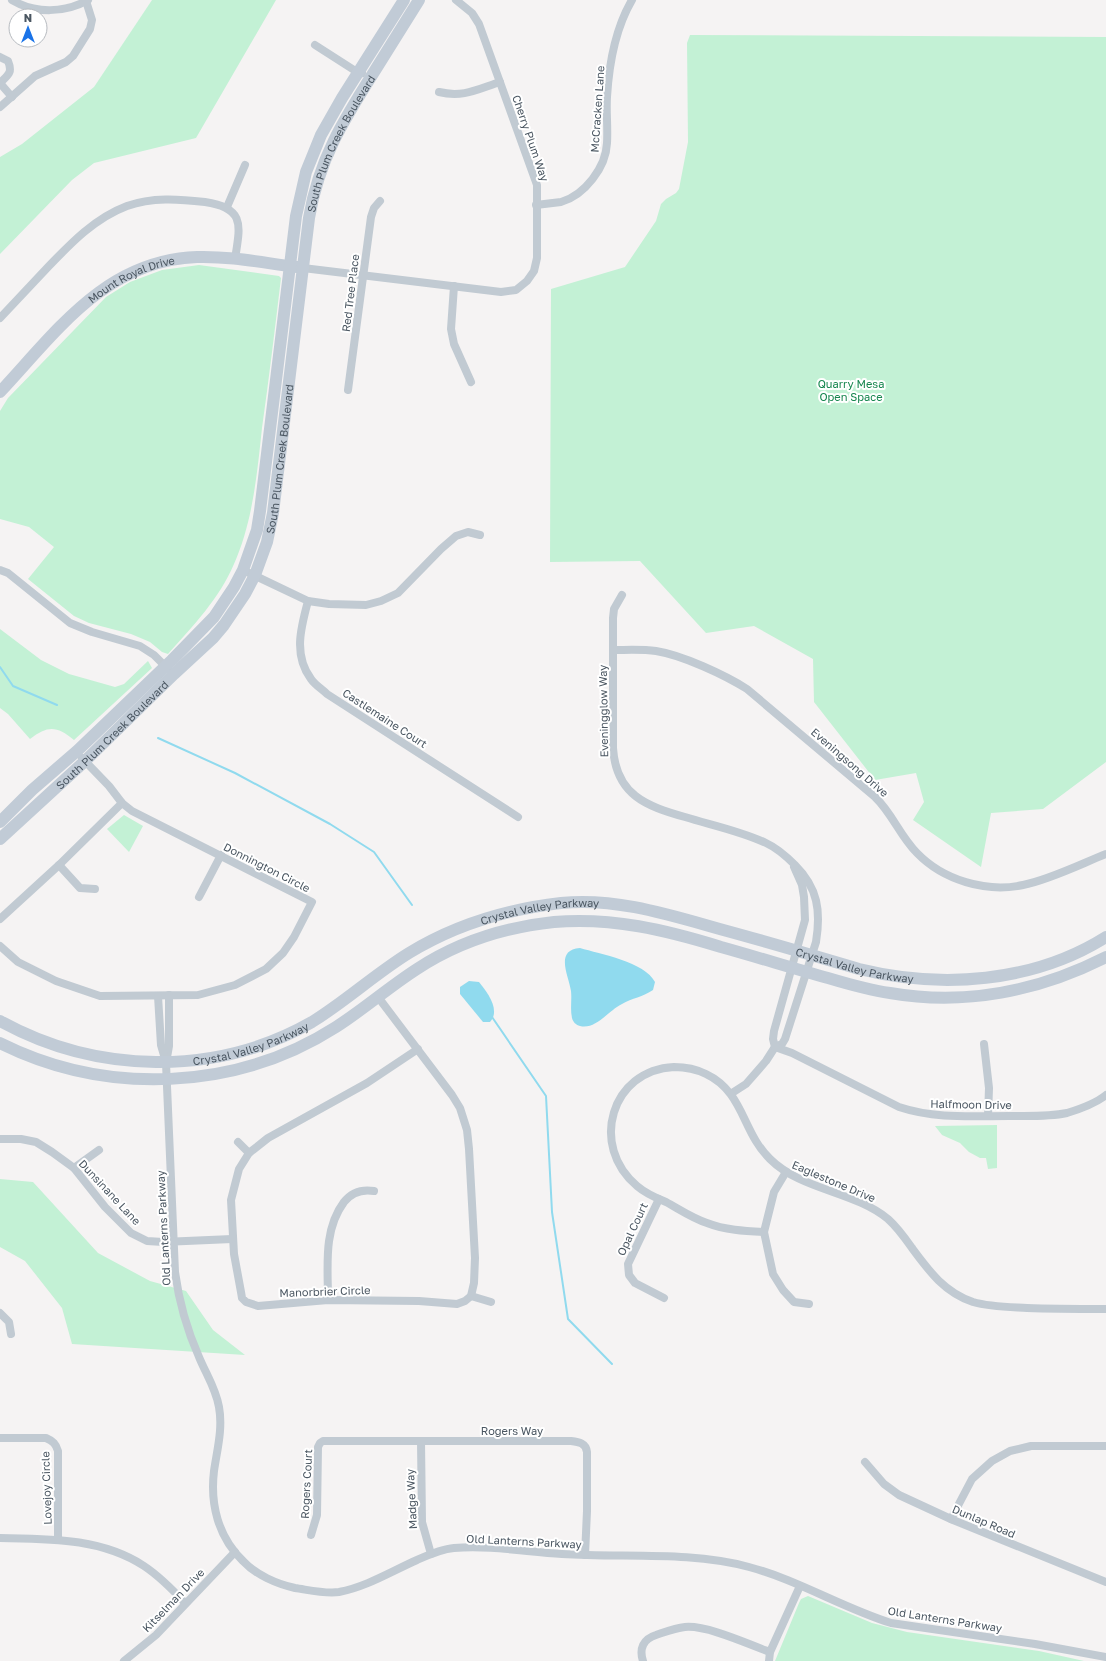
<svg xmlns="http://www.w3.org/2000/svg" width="1106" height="1661" viewBox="0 0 1106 1661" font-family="'Golos Text',sans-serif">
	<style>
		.green { fill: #c3f1d5 }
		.water { fill: #90daee }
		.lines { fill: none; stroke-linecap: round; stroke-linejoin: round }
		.stream { stroke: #90daee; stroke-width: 2 }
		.street { stroke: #c1cad2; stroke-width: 8 }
		.secondary { stroke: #c1cbd6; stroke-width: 12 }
		.labels { text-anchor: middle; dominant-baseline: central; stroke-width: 4; stroke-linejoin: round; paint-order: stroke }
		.street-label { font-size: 11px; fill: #4a5661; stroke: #fff }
		.park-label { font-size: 11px; fill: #17864f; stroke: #fff }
	</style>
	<rect width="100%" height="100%" fill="#f5f3f3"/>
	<g class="green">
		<polygon points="152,0 276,0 196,138 94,163 72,180 0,254 0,157 22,144 94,87"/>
		<polygon points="690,35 1106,37 1106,762 1043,809 991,813 981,867 913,820 924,802 916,773 875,780 814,702 813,659 754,626 706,633 640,561 550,562 551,289 625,267 656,221 661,204 666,199 676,193 679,189 688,142 687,43"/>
		<path d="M199 265 279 276 281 278C275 328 269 378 262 428 257 474 253 521 234 564 219 599 193 626 168 654L162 652 150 642 131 634 89 623 74 616 28 579 54 547 29 527 0 519V411L8 398 106 297 130 282 162 270Z"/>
		<path d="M0 629 41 660 69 674 115 687 124 684 148 661 152 668 74 740C57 726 48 725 30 739L8 714 0 708Z"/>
		<polygon points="124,815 143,826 129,852 107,829"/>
		<polygon points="997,1125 997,1168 988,1169 986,1158 980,1158 969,1152 960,1143 942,1135 935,1126"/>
		<polygon points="0,1179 33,1182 98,1253 150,1281 186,1291 213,1330 245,1355 72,1344 62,1308 25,1261 0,1247"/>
		<polygon points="808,1596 872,1623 907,1632 1039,1651 1084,1661 775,1661 799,1603 801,1599"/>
	</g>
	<g class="water">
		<path d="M580 948C600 954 645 962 655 982L653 990C643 997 632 998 622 1004 609 1010 596 1030 580 1026 576 1025 573 1022 572 1018 570 1009 572 1000 571 991 569 976 554 950 580 948Z"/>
		<path d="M469 981 479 982C487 992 501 1010 490 1022H483L460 994V987Z"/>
	</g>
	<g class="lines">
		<g class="stream">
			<polyline points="0,667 13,686 57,705"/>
			<polyline points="158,738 235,773 330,824 374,852 412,905"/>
			<polyline points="492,1017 546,1096 552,1212 568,1319 612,1364"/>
		</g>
		<g class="street">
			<path d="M12 0C35 14 65 13 88 0"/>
			<polyline points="315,45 354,70 362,73"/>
			<path d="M0 57 8 61C13 73 8 75 0 83"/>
			<polyline points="0,83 12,97"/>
			<path d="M439 92C463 98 478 89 500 82"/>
			<polyline points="0,107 35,76 66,62 73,56 90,29 92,20 86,1"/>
			<path d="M536 205C544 204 553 203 561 202 585 195 606 167 607 143 608 127 606 112 607 97 609 64 615 29 632 0"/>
			<polyline points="227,207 245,165"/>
			<polyline points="303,268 501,292 516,290 527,281 534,271 537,258 537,185 479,24 472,13 456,0"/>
			<polyline points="454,286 451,329 454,344 471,382"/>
			<path d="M0 318C16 301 32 284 48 267 71 243 95 218 127 206 152 197 179 199 205 202 246 208 240 226 235 259"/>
			<polyline points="348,390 371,217 374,208 380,201"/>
			<polyline points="0,570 8,573 70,623 92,632 140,646 154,655 169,670"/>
			<polyline points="243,570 308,601 329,604 366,605 381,601 398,593 441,549 456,536 468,532 480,535"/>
			<path d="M622 595 614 609 613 618V748C616 795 646 806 685 817 711 825 741 831 766 843 777 848 786 856 795 865 818 888 821 911 816 942L785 1039 782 1044 775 1047 766 1061 746 1084 732 1093"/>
			<path d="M308 601C301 627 293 655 311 679 315 685 322 689 327 694L518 817"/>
			<path d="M613 650C627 650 642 649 656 651 682 655 725 675 747 689L875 797C892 813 900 836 917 853 943 880 986 893 1023 885 1049 880 1081 864 1106 854"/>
			<polyline points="59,865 80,888 95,889"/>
			<polyline points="199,897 221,855"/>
			<polyline points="0,919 59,865 122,803"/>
			<polyline points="0,946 18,962 56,981 100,996 198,995 235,985 266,969 283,953 294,937 312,902 132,811 122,803 109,786 82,758"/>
			<path d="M169 995V1046L166 1063 175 1272C179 1302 187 1330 199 1357 206 1374 216 1389 219 1407 223 1429 217 1450 214 1471 210 1504 218 1537 243 1561 256 1575 277 1584 295 1588 309 1590 325 1594 339 1592 366 1587 392 1571 417 1560 428 1555 441 1549 454 1548 490 1545 527 1552 562 1554 624 1558 689 1551 749 1567 798 1580 843 1608 891 1623L1035 1644 1106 1657"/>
			<polyline points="158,996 161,1045 166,1062"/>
			<polyline points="378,997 452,1095 460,1108 467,1130 469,1149 475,1258 474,1283 471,1296 465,1301 457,1304 419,1301 328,1300 258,1306 246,1302 242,1298 241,1292 234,1254 231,1200 239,1169 249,1153 268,1138 367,1083 418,1049"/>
			<polyline points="984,1044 989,1088 988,1116"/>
			<path d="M775 1047 792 1053 899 1107C935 1119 971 1116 1009 1116 1028 1116 1048 1117 1067 1113 1080 1109 1095 1104 1106 1095"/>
			<polyline points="775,1047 773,1039 774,1031 805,920 804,897 802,885 794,867"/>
			<polyline points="0,1139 21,1139 36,1142 52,1152 74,1168 105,1207 131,1233 147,1241 163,1242 232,1239"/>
			<polyline points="238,1142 249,1153"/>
			<polyline points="74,1168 99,1150"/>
			<polyline points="786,1172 774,1192 764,1232 773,1274 783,1290 794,1302 809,1304"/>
			<polyline points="659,1199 628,1264 629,1275 635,1283 664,1298"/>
			<path d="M764 1232C744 1231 725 1230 707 1223 692 1218 679 1209 666 1202 656 1198 645 1193 637 1186 589 1146 611 1070 674 1067 685 1067 696 1069 706 1074 744 1092 742 1132 770 1159 801 1190 854 1191 888 1219 897 1227 905 1238 912 1248 929 1271 944 1292 973 1302 990 1307 1009 1307 1027 1308 1053 1309 1080 1309 1106 1309"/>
			<polyline points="471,1296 491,1302"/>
			<path d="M328 1300C328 1267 323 1230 344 1202 352 1192 362 1189 374 1191"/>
			<polyline points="0,1313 9,1322 11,1334"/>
			<path d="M0 1438H46C53 1441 56 1444 58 1451V1539"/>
			<polyline points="421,1441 422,1522 431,1554"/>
			<polyline points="865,1462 884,1484 899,1495 953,1520 1106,1582"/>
			<polyline points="951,1519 972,1479 992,1461 1010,1451 1031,1446 1106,1446"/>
			<path d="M311 1535 317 1515 318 1447 320 1443 323 1441H571C579 1442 586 1443 587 1452V1511L585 1555"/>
			<path d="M0 1538C50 1539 101 1538 144 1566 159 1576 173 1590 185 1603"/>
			<polyline points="124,1661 156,1635 235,1552"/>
			<path d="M643 1661C639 1649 643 1639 656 1635 665 1632 675 1628 685 1627 707 1625 748 1644 770 1652"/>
			<polyline points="769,1661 770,1652 800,1586"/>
		</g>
		<g class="secondary">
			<path id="s1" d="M0 392C57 331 106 260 197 257 231 256 264 263 297 267"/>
			<polyline points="0,822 32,790 77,751 172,660 214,617 234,587 243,570 257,530 260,511 296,216 306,172 321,135 342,98 404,0"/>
			<path id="s2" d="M0 839 85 761 174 674 213 638 224 625 245 594 255 575 267 542 273 513 309 218C319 159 343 121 374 72 389 48 404 24 419 0"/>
			<path id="s3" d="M0 1021C96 1074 216 1077 312 1022 346 1001 375 974 409 953 455 925 508 909 561 903 617 897 673 916 727 931 771 943 815 956 859 969 941 989 1033 983 1106 937"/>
			<path d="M0 1043C106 1096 236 1091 336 1027 364 1009 389 987 417 969 458 942 506 927 554 922 612 917 666 930 721 947 757 957 792 968 828 978 848 984 869 990 890 993 965 1006 1039 991 1106 957"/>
		</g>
	</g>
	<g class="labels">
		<g class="street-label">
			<text transform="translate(597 109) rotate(-86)">McCracken Lane</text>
			<text transform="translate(531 138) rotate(71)">Cherry Plum Way</text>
			<text stroke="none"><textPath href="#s2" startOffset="812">South Plum Creek Boulevard</textPath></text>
			<text stroke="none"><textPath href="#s1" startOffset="176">Mount Royal Drive</textPath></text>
			<text transform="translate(350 293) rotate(-83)">Red Tree Place</text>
			<text stroke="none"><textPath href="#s2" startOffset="488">South Plum Creek Boulevard</textPath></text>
			<text transform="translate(603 711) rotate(-91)">Eveningglow Way</text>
			<text transform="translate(385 718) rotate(33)">Castlemaine Court</text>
			<text stroke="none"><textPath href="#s2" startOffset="153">South Plum Creek Boulevard</textPath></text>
			<text transform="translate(850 762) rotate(41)">Eveningsong Drive</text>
			<text transform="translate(267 867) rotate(27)">Donnington Circle</text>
			<text stroke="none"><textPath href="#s3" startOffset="584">Crystal Valley Parkway</textPath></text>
			<text stroke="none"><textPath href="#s3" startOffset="908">Crystal Valley Parkway</textPath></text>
			<text stroke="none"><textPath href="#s3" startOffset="260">Crystal Valley Parkway</textPath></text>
			<text transform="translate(971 1104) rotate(1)">Halfmoon Drive</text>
			<text transform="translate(834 1181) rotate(23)">Eaglestone Drive</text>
			<text transform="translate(110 1192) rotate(47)">Dunsinane Lane</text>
			<text transform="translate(163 1228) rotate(-93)">Old Lanterns Parkway</text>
			<text transform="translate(632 1229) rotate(-65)">Opal Court</text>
			<text transform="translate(325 1291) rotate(-2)">Manorbrier Circle</text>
			<text x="512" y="1430">Rogers Way</text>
			<text transform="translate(306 1484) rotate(-87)">Rogers Court</text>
			<text transform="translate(46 1488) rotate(-92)">Lovejoy Circle</text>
			<text transform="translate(411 1499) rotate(-93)">Madge Way</text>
			<text transform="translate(984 1521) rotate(23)">Dunlap Road</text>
			<text transform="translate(524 1541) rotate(3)">Old Lanterns Parkway</text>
			<text transform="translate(173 1600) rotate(-46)">Kitselman Drive</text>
			<text transform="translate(945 1619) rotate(9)">Old Lanterns Parkway</text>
		</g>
		<g class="park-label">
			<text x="851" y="383">Quarry Mesa<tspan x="851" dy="13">Open Space</tspan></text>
		</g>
	</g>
	<g transform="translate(28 28)"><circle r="19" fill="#ffffff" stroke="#b7bbc0"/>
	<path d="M0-3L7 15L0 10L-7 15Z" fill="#1a73e8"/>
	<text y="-6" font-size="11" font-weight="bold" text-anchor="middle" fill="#4a5661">N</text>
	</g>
</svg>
